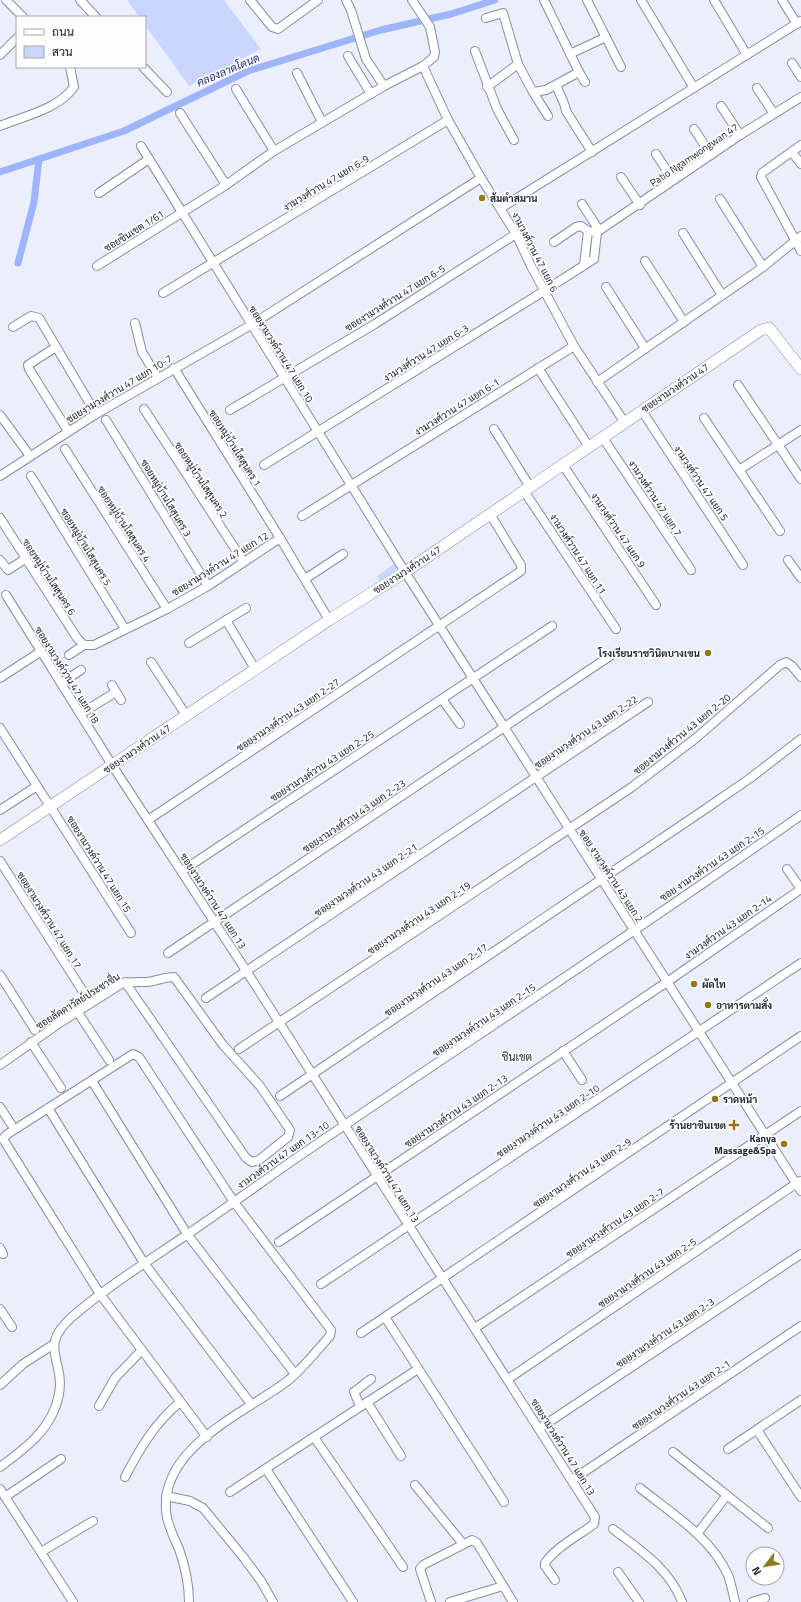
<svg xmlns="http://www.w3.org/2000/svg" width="801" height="1602" viewBox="0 0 801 1602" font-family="'Titillium Web',Sarabun,sans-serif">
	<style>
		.green { fill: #c9d6ff }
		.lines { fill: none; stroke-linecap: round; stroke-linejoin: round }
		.canal { stroke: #9fb4fc; stroke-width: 7 }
		.street-casing { stroke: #848da8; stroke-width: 10 }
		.secondary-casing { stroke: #848da8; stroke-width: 12 }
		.street { stroke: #fff; stroke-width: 8 }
		.secondary { stroke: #fff; stroke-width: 11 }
		.poi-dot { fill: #92771e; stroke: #fdfdfd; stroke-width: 1.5 }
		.labels { text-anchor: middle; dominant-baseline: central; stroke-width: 3.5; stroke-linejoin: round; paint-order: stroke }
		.street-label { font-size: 10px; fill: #242732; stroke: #fdfdfd }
		.poi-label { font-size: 10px; font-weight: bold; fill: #242732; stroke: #fdfdfd; text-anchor: start }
		.water-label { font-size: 11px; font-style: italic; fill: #222d7d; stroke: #fdfdfd }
		.neighbourhood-label { font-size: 11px; fill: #242732; stroke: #fdfdfd }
	</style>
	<rect width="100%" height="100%" fill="#ebeffb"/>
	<g class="green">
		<polygon points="127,0 224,0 261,49 189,86 145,25 145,17 139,17"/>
		<polygon points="394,564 396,568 395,571 380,582 377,576"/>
	</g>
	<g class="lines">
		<g class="canal">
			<polyline points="0,172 124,131 248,71 381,30 451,14 495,0"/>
			<polyline points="18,263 34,202 39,159"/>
		</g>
		<defs>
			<g id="street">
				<polyline points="6,0 23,17"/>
				<polyline points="80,0 96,17"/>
				<polyline points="250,0 272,27 278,29 318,0"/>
				<polyline points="346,0 351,10 366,59 384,86"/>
				<polyline points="587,0 621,67"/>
				<polyline points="641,0 694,88"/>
				<polyline points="714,0 747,55"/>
				<polyline points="782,0 797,24"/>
				<polyline points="486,18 503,13 518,64 533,92 546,90 579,72 544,0"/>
				<polyline points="475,51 497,109 514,140"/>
				<polyline points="570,54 606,37"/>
				<polyline points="0,55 17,38"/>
				<polyline points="348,56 371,94"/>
				<polyline points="792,63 801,77"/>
				<polyline points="423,66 448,120 481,178 516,234 531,266 574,346 625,423"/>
				<polyline points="143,67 167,92"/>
				<polyline points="579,72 585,82"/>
				<polyline points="297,73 322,122"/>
				<path d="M557 85C558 94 565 101 566 111L592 152"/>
				<polyline points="487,87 518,64"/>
				<polyline points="757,88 774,114"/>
				<polyline points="236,89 274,151"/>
				<polyline points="533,92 548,116"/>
				<polyline points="721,106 740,135"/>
				<polyline points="180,113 226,185"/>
				<path d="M0 126C26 115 57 110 74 87L70 67"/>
				<polyline points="694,129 711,155"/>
				<polyline points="801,145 762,173 761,177 801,251"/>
				<polyline points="141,146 405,572 801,1191"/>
				<polyline points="792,152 801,164"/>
				<polyline points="656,154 673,180"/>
				<polyline points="621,177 640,205"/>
				<polyline points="99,193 149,159"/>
				<polyline points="720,199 763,267"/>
				<polyline points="582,204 599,230"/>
				<polyline points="501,208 801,21"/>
				<polyline points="597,232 740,135 801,97"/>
				<polyline points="683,233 722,295"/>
				<polyline points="554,242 576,227 581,226 588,231"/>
				<polyline points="645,261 684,322"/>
				<polyline points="97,266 226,185 274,151 384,86 423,66 434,57 435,52 430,27 412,0"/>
				<polyline points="606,287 645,348"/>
				<polyline points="163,293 448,120"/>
				<polyline points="135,323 142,352 158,378"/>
				<polyline points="13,327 31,316 39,318 96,414"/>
				<polyline points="56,347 28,365 29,369 68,431"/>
				<polyline points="174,368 280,538"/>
				<polyline points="538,368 589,447"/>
				<polyline points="597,382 763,267 801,236"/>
				<polyline points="738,385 801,479"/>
				<polyline points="144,409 243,561"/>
				<polyline points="230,410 375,324 516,234"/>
				<polyline points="642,411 743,565"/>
				<polyline points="0,415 30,456"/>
				<polyline points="704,418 780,531"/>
				<polyline points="106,420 208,586"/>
				<polyline points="494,429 530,487"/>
				<polyline points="603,438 691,570"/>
				<polyline points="65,449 167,609"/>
				<polyline points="264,465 544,291 594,259 597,232 588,231 584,265"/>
				<polyline points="563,465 656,605"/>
				<polyline points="739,470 801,430"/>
				<polyline points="0,476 96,414 251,325 481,178"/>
				<polyline points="31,476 125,629"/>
				<polyline points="524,491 616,629"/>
				<polyline points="302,516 574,346"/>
				<polyline points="0,518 77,638 84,645"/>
				<polyline points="0,560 8,570 25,559"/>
				<polyline points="788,560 801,578"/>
				<polyline points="305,579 343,554"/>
				<path d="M6 595 112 765 247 972 595 1517 594 1524C578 1536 556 1547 545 1563V1566L555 1580"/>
				<polyline points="226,620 255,669"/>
				<polyline points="189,643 246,608"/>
				<polyline points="84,645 94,645 167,609 208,586 280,538 329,620"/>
				<polyline points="69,655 84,645"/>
				<polyline points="151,662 186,715"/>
				<polyline points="0,678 40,652"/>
				<polyline points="61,683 81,670"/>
				<polyline points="112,685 121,700"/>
				<polyline points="442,699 460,724"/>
				<polyline points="80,714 116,692"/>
				<polyline points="0,728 131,933"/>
				<polyline points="0,810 37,786"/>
				<polyline points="148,820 521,571 521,565 490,514"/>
				<polyline points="0,861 82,990"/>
				<polyline points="787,869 801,889"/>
				<polyline points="182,871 552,626"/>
				<polyline points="168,953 610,656"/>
				<polyline points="0,975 35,1030"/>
				<polyline points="206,998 648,702"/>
				<polyline points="77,1011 109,1060"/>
				<polyline points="31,1042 61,1088"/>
				<polyline points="239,1049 632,787 696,738 780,665 786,662 792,666 801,677"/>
				<polyline points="563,1051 582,1080"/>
				<path d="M0 1065 61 1022 121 984C130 981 138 982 147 982 156 981 165 977 174 977L223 1045 260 1086 290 1130 288 1137 259 1160 252 1162 246 1158 125 982"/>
				<polyline points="92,1081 187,1234 295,1374"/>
				<polyline points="280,1096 701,812 749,779 801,739"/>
				<polyline points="0,1107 11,1124"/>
				<polyline points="48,1108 144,1263 251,1404"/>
				<polyline points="279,1242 667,982 801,889"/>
				<polyline points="0,1248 3,1254"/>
				<polyline points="321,1284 801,963"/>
				<polyline points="0,1309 12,1327"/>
				<polyline points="385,1317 504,1502"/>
				<polyline points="475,1328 801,1111"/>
				<polyline points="361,1333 801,1036"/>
				<polyline points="508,1379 800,1181"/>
				<polyline points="0,1385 23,1364 54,1344"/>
				<polyline points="367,1402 401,1456"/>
				<polyline points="99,1406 115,1378 141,1351"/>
				<polyline points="360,1406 354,1392 371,1379"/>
				<polyline points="540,1428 801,1254"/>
				<polyline points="757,1430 801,1497"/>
				<polyline points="314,1437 403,1567"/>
				<polyline points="728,1449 801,1400"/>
				<polyline points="673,1452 768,1528"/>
				<path d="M0 1467C26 1448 53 1428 59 1394 65 1359 37 1347 73 1316 107 1287 145 1263 182 1238 219 1213 255 1187 292 1161 461 1045 634 934 801 815"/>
				<polyline points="266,1469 353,1602"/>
				<path d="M125 1477C140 1448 155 1423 180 1402"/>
				<polyline points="572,1480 801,1326"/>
				<polyline points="415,1485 463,1544"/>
				<path d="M640 1488C671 1513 711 1537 728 1575 731 1583 733 1593 735 1602"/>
				<polyline points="0,1489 73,1602"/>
				<polyline points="230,1492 418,1369"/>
				<polyline points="166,1496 190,1501 203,1508 244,1558 261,1581 273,1602"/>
				<polyline points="5,1497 61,1459"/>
				<path d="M613 1529C640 1550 670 1569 682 1602"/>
				<polyline points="697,1534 727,1495"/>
				<polyline points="41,1552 93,1521"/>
				<polyline points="618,1572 639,1602"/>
				<path d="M189 1602C189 1583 185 1566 179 1549 174 1537 167 1525 166 1511 161 1447 243 1414 286 1382 302 1370 316 1351 330 1336L331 1330 234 1202 139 1057 133 1054 6 1135 3 1139 100 1294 207 1437"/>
				<polyline points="431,1602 420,1569 423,1565 472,1540 477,1543 513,1602"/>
				<polyline points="450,1602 503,1586"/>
				<polyline points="752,1602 765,1598"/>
			</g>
			<polyline id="secondary" points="0,840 329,620 405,572 761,330 769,328 801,369"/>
		</defs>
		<use href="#street" class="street-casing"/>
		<use href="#secondary" class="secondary-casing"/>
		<use href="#street" class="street"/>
		<use href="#secondary" class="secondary"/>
	</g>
	<g class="poi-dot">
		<circle cx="482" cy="198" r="4"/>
		<circle cx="708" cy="653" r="4"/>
		<circle cx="694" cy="984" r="4"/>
		<circle cx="708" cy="1005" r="4"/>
		<circle cx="715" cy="1099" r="4"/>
		<path d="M732 1119h4v4h4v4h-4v4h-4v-4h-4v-4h4z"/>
		<circle cx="784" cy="1144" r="4"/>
	</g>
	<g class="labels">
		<g class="street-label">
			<text transform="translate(694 155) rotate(-34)">Patio Ngamwongwan 47</text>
			<text transform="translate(326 183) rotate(-31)">งามวงศ์วาน 47 แยก 6-9</text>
			<text transform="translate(134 231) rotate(-32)">ซอยชินเขต 1/61</text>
			<text transform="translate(535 252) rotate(63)">งามวงศ์วาน 47 แยก 6</text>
			<text transform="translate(395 298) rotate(-32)">ซอยงามวงศ์วาน 47 แยก 6-5</text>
			<text transform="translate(426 353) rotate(-32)">งามวงศ์วาน 47 แยก 6-3</text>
			<text transform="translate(281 354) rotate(58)">ซอยงามวงค์วาน 47 แยก 10</text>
			<text transform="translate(675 388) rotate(-34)">ซอยงามวงศ์วาน 47</text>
			<text transform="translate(119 389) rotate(-31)">ซอยงามวงศ์วาน 47 แยก 10-7</text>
			<text transform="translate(457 407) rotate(-32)">งามวงศ์วาน 47 แยก 6-1</text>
			<text transform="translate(235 448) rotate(58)">ซอยหมู่บ้านโสสุนคร 1</text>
			<text transform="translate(201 480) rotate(57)">ซอยหมู่บ้านโสสุนคร 2</text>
			<text transform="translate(701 483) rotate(56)">งามวงศ์วาน 47 แยก 5</text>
			<text transform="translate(166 498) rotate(59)">ซอยหมู่บ้านโสสุนคร 3</text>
			<text transform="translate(655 498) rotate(57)">งามวงศ์วาน 47 แยก 7</text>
			<text transform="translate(124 524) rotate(57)">ซอยหมู่บ้านโสสุนคร 4</text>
			<text transform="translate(618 530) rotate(56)">งามวงศ์วาน 47 แยก 9</text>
			<text transform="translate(86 547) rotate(59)">ซอยหมู่บ้านโสสุนคร 5</text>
			<text transform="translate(578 554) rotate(57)">งามวงศ์วาน 47 แยก 11</text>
			<text transform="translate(220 564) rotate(-32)">ซอยงามวงค์วาน 47 แยก 12</text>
			<text transform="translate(407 570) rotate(-33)">ซอยงามวงศ์วาน 47</text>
			<text transform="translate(49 577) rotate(57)">ซอยหมู่บ้านโสสุนคร 6</text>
			<text transform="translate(67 675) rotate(58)">ซอยงามวงค์วาน 47 แยก 18</text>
			<text transform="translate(288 715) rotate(-34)">ซอยงามวงศ์วาน 43 แยก 2-27</text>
			<text transform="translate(586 732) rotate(-34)">ซอยงามวงศ์วาน 43 แยก 2-22</text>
			<text transform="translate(682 734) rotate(-39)">ซอยงามวงศ์วาน 43 แยก 2-20</text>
			<text transform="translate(137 749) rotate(-34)">ซอยงามวงศ์วาน 47</text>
			<text transform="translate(322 766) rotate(-33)">ซอยงามวงค์วาน 43 แยก 2-25</text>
			<text transform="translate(354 816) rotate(-34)">ซอยงามวงศ์วาน 43 แยก 2-23</text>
			<text transform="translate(99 864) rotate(58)">ซอยงามวงค์วาน 47 แยก 15</text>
			<text transform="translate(712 864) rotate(-34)">ซอย งามวงค์วาน 43 แยก 2-15</text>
			<text transform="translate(611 876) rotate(57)">ซอย งามวงค์วาน 43 แยก 2</text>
			<text transform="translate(366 880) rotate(-34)">ซอยงามวงศ์วาน 43 แยก 2-21</text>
			<text transform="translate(213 901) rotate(57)">ซอยงามวงค์วาน 47 แยก 13</text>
			<text transform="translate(419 918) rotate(-34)">ซอยงามวงศ์วาน 43 แยก 2-19</text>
			<text transform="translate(49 920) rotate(58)">ซอยงามวงศ์วาน 47 แยก 17</text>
			<text transform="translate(728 927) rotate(-35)">งามวงศ์วาน 43 แยก 2-14</text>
			<text transform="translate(436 980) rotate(-34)">ซอยงามวงศ์วาน 43 แยก 2-17</text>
			<text transform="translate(78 1001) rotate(-32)">ซอยลัดดาวัลย์ประชาชื่น</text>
			<text transform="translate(484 1020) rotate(-34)">ซอยงามวงค์วาน 43 แยก 2-15</text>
			<text transform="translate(456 1111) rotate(-34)">ซอยงามวงศ์วาน 43 แยก 2-13</text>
			<text transform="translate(548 1121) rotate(-34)">ซอยงามวงค์วาน 43 แยก 2-10</text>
			<text transform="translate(283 1155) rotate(-35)">งามวงศ์วาน 47 แยก 13-10</text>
			<text transform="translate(582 1173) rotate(-34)">ซอยงามวงศ์วาน 43 แยก 2-9</text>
			<text transform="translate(387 1174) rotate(58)">ซอยงามวงค์วาน 47 แยก 13</text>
			<text transform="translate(615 1223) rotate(-34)">ซอยงามวงศ์วาน 43 แยก 2-7</text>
			<text transform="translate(647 1273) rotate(-34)">ซอยงามวงศ์วาน 43 แยก 2-5</text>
			<text transform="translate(665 1333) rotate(-34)">ซอยงามวงค์วาน 43 แยก 2-3</text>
			<text transform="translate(681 1395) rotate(-34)">ซอยงามวงศ์วาน 43 แยก 2-1</text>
			<text transform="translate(563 1447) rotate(58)">ซอยงามวงค์วาน 47 แยก 13</text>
		</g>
		<g class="poi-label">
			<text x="490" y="198">ส้มตำสมาน</text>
			<text x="700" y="653" text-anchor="end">โรงเรียนราชวินิตบางเขน</text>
			<text x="702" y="984">ผัดไท</text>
			<text x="716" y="1005">อาหารตามสั่ง</text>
			<text x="723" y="1099">ราดหน้า</text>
			<text x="726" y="1125" text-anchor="end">ร้านยาชินเขต</text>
			<text x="776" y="1138" text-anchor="end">Kanya<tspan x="776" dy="12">Massage&amp;Spa</tspan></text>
		</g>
		<g class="water-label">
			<text transform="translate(228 70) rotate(-23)">คลองลาดโตนด</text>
		</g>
		<g class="neighbourhood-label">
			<text x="517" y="1057">ชินเขต</text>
		</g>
	</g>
	<rect x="16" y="16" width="130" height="52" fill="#fdfdfd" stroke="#a6a7ac"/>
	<rect x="24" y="29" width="20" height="6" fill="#ffffff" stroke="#a6a7ac"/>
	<text x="52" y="36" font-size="12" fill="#242732">ถนน</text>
	<rect x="24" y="46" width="20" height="12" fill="#c9d6ff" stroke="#a6a7ac"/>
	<text x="52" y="56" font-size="12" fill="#242732">สวน</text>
	<g transform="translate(765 1566) rotate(239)"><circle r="19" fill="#fdfdfd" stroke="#a6a7ac"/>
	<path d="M0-3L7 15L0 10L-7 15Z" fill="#92771e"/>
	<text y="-6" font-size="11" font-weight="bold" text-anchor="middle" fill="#242732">N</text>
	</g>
</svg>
